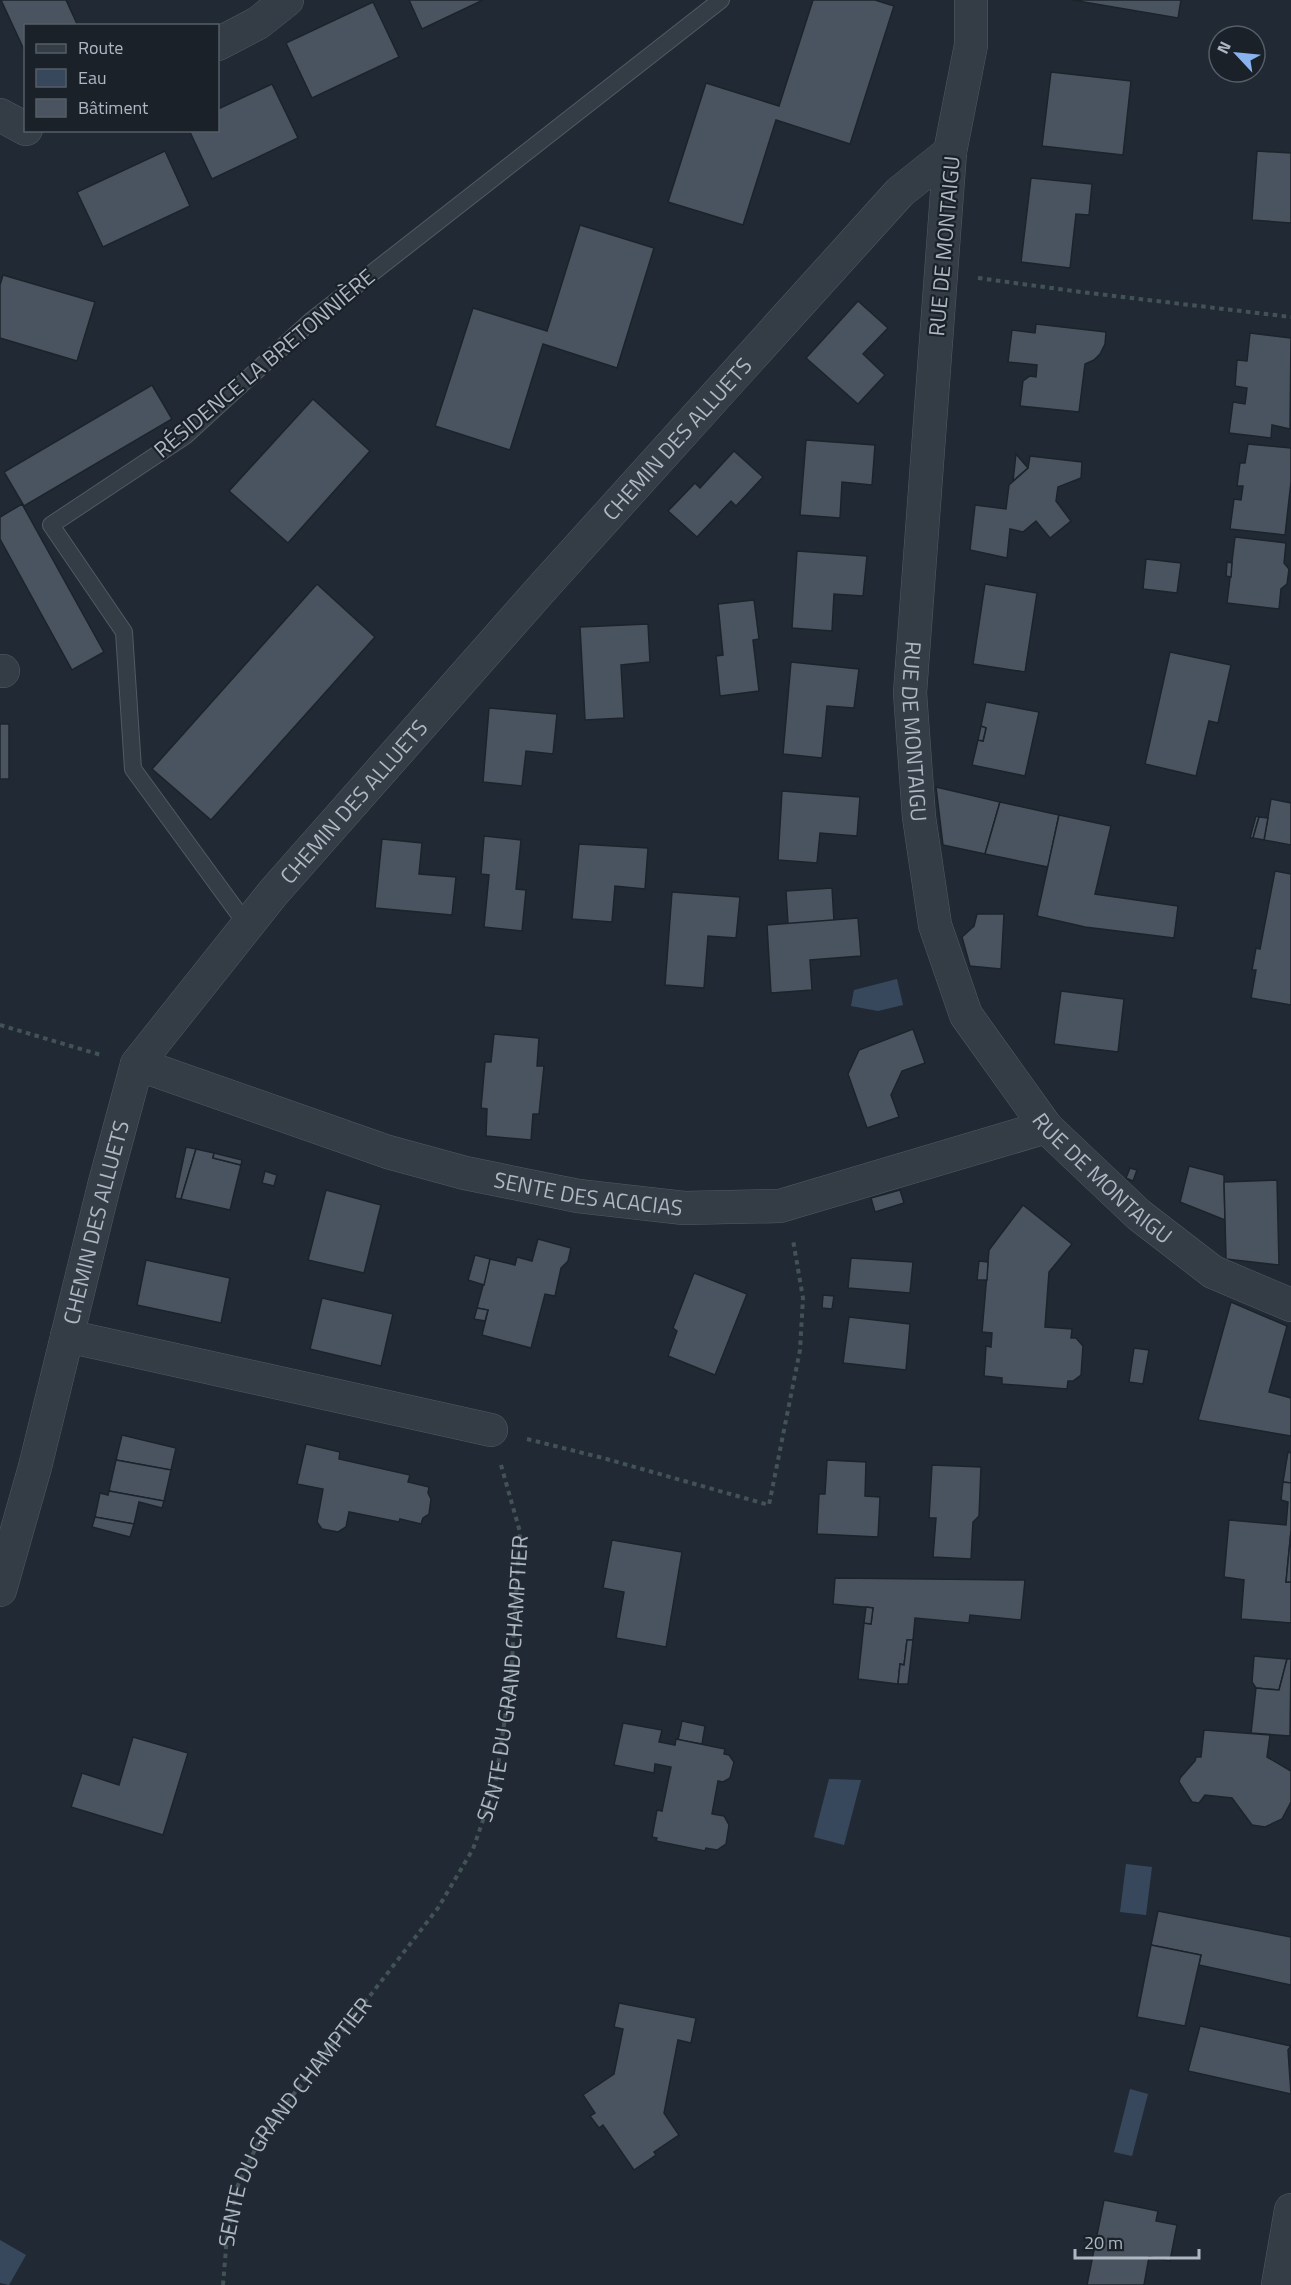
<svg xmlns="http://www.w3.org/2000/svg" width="1291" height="2285" viewBox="0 0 1291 2285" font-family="'Titillium Web',sans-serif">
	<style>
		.water { fill: #38485c }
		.building { fill: #495460; stroke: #1c232b; stroke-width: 1.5 }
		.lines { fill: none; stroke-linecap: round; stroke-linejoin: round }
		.service-casing { stroke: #525a63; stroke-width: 18 }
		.minor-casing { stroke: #525a63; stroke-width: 34 }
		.path { stroke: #425355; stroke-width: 4; stroke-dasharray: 4.5 4.5; stroke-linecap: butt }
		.service { stroke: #343c45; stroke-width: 16 }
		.minor { stroke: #343c45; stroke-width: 33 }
		.labels { text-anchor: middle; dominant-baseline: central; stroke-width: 4.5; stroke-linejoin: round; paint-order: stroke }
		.street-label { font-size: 22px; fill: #aeb7c2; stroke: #1a2129 }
	</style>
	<rect width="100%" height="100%" fill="#212a34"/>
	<g class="water">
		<polygon points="897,979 903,1005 878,1011 851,1006 854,990"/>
		<polygon points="829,1779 861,1780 844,1845 814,1837"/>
		<polygon points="1126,1864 1152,1867 1146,1915 1120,1912"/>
		<polygon points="1130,2089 1148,2094 1132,2156 1114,2152"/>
		<polygon points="0,2240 26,2255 9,2285 0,2283"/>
	</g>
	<g class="building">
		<polygon points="1,0 66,0 78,26 26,26 26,54"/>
		<polygon points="409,0 483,0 422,29"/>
		<polygon points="813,0 875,0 894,6 850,144 776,120 743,225 668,202 706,83 779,106"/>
		<polygon points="1072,0 1181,0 1178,18"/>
		<polygon points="373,2 399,57 312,98 286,43"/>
		<polygon points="1051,72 1131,81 1123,155 1042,146"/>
		<polygon points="272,84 298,138 212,179 189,130 218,130 218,109"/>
		<polygon points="165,151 190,206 103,247 77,192"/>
		<polygon points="1257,151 1291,153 1291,223 1252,220"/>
		<polygon points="1031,178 1092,184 1089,215 1076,214 1070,268 1021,262"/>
		<polygon points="580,225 654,248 617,368 543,344 510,450 435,426 473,308 547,331"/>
		<polygon points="3,275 95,302 77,361 0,338 0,285"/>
		<polygon points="858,301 888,328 863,354 885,375 858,404 806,358"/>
		<polygon points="1036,324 1106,332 1105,344 1100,354 1094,360 1085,364 1079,412 1020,406 1023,381 1030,376 1036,377 1037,365 1008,362 1012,330 1035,333"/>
		<polygon points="1250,333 1291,338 1290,429 1272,425 1271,438 1229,433 1233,402 1245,404 1247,388 1235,386 1237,360 1247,361"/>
		<polygon points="152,385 172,419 24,506 4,472"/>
		<polygon points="313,399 370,451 288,543 229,491"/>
		<polygon points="806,440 875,445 872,485 842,482 840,518 800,515"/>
		<polygon points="1248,444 1291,448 1291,482 1285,535 1230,529 1234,499 1241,500 1243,486 1237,486 1240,463 1245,463"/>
		<polygon points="734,451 763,477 736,506 731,501 697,537 668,511 695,483 700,488"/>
		<polygon points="1016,454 1028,468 1013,481"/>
		<polygon points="1030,456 1082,462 1081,478 1058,487 1056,501 1071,521 1050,538 1036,521 1023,532 1010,529 1007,558 970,550 975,505 1006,509 1009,485 1028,468"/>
		<polygon points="22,504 104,652 72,670 0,539 0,517"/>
		<polygon points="1235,537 1286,543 1284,563 1289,569 1287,584 1281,589 1279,609 1227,603"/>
		<polygon points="797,551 867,556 863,596 834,594 832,631 792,628"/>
		<polygon points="1146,559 1181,563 1177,593 1143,589"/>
		<polygon points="1227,562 1232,563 1231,577 1226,576"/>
		<polygon points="317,584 375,637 211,820 152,769"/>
		<polygon points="985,584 1037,593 1025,672 973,664"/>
		<polygon points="754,600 759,639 753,640 759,691 720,696 716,656 723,655 718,604"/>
		<polygon points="648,624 650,662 621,665 624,718 585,720 580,627"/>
		<polygon points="1170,652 1231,665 1218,723 1209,721 1196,776 1145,764"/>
		<polygon points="791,662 859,669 854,708 827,706 822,758 783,754"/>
		<polygon points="986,702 1039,712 1025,776 972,765 978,740 983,741 986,728 981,726"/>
		<polygon points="489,708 557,714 553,754 526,751 522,786 483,782"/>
		<rect x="0" y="724" width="9" height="55"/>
		<polygon points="981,726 986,728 983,741 978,740"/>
		<polygon points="936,787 1000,802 985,854 943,845"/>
		<polygon points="782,791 860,797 857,836 820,833 817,863 778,860"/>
		<polygon points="1271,799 1291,803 1291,845 1264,840"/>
		<polygon points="1000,802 1059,815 1048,867 985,854"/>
		<polygon points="1059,815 1111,826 1095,894 1178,906 1174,938 1085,927 1037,916"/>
		<polygon points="1256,816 1259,817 1253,838 1250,838"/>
		<polygon points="1259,817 1268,818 1264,840 1253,838"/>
		<polygon points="484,836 521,840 516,889 526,890 522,931 484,927 489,875 481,874"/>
		<polygon points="382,839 422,843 419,874 456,877 452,915 375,908"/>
		<polygon points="579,844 648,848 645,889 615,886 612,922 572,919"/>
		<polygon points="1275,871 1291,874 1291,1005 1251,998 1256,970 1252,970 1256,948 1260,949"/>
		<polygon points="832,888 834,921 788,924 786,891"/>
		<polygon points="672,892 740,897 736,938 708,936 704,988 665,985"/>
		<polygon points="977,914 1004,914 1001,969 970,966 962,937 974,926"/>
		<polygon points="858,918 861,956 810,960 812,990 771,993 767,925"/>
		<polygon points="1061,991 1124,999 1118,1052 1054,1044"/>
		<polygon points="913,1029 925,1063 902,1071 891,1095 899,1117 867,1128 848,1074 859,1050"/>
		<polygon points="494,1034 539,1038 537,1066 544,1066 539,1114 533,1114 531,1140 486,1136 487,1109 481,1108 485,1062 491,1062"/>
		<polygon points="186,1147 196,1149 181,1199 175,1198"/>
		<polygon points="196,1149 214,1153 213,1158 241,1165 230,1210 181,1199"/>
		<polygon points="214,1153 242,1160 241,1165 213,1158"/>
		<polygon points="1189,1166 1224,1175 1225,1220 1180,1202"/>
		<polygon points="1130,1168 1137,1170 1133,1181 1126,1178"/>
		<polygon points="265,1171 277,1175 274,1186 262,1183"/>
		<polygon points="1277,1180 1279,1265 1226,1259 1224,1182"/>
		<polygon points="326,1190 381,1205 364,1273 308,1260"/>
		<polygon points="900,1190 904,1203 875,1212 871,1198"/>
		<polygon points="1023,1205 1072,1244 1049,1272 1045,1327 1072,1329 1071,1338 1076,1338 1083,1346 1081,1375 1073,1381 1068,1381 1067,1389 1002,1384 1002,1378 984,1376 986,1346 991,1347 992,1333 982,1332 989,1250"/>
		<polygon points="538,1239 571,1248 568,1261 561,1268 555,1296 545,1294 531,1348 482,1335 488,1310 477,1308 490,1259 515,1265 517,1257 532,1261"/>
		<polygon points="475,1255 490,1259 484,1285 468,1280"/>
		<polygon points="851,1258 913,1262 910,1293 848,1288"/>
		<polygon points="146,1260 230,1278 221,1323 137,1305"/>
		<polygon points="979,1261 988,1262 987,1280 977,1280"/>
		<polygon points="694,1273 747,1294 715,1375 668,1356 677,1331 673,1328"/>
		<polygon points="823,1295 834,1296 832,1309 822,1308"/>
		<polygon points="322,1298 393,1314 381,1366 310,1349"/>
		<polygon points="1231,1302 1287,1326 1269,1392 1291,1398 1291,1436 1198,1420"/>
		<polygon points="477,1308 488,1310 485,1321 474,1319"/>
		<polygon points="849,1317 910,1324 906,1370 843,1363"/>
		<polygon points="1134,1348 1149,1350 1143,1384 1129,1382"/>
		<polygon points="122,1435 176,1448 171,1470 116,1460"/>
		<polygon points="306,1444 340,1452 339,1459 410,1475 408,1482 429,1487 428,1493 431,1499 429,1514 423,1518 421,1524 400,1519 399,1522 349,1512 346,1527 338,1532 322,1529 317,1522 323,1489 297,1484"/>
		<polygon points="1288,1452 1291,1453 1291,1483 1283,1482"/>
		<polygon points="116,1460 171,1470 164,1501 109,1491"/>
		<polygon points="827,1460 866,1462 865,1496 880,1497 878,1537 817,1534 819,1494 825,1494"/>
		<polygon points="932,1465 981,1467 979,1516 973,1522 971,1559 933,1557 936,1518 929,1518"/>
		<polygon points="1283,1482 1291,1483 1291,1531 1286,1582 1291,1582 1291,1623 1241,1619 1244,1580 1224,1577 1229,1520 1286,1525 1288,1502 1281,1500"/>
		<polygon points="109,1491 164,1501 162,1508 139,1502 134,1524 95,1517 100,1493 108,1495"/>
		<polygon points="95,1517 134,1524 130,1537 92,1527"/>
		<polygon points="1291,1531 1291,1582 1286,1582"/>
		<polygon points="612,1540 682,1552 666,1647 616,1638 624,1592 603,1588"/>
		<polygon points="835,1578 1025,1580 1021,1620 970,1615 969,1623 915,1618 913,1640 907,1640 904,1665 900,1664 898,1684 858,1679 864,1623 871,1624 873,1608 833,1604"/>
		<polygon points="866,1607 873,1608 871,1624 864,1623"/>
		<polygon points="907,1640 913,1640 908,1684 898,1684 900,1664 904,1665"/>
		<polygon points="1254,1656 1287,1659 1279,1690 1256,1688 1252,1682"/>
		<polygon points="1287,1659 1291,1659 1290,1736 1251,1733 1256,1688 1279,1690"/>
		<polygon points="682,1721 705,1726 702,1744 678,1740"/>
		<polygon points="623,1723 662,1730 659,1742 675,1745 676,1739 725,1749 724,1754 729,1755 734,1762 730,1778 723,1782 718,1781 712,1814 724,1816 729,1825 726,1844 717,1850 706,1848 705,1851 656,1841 657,1838 652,1837 657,1810 662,1811 671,1767 655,1764 654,1773 614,1765"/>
		<polygon points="1204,1730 1270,1735 1267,1757 1291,1771 1291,1802 1282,1819 1265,1827 1252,1825 1232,1798 1205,1795 1199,1803 1192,1802 1179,1782 1180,1778 1195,1761 1196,1757 1201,1757"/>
		<polygon points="133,1737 188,1753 163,1835 71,1807 82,1773 119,1785"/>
		<polygon points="1158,1911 1291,1937 1291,1985 1199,1965 1201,1955 1151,1945"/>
		<polygon points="1151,1945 1201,1955 1185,2026 1137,2017"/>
		<polygon points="619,2003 696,2018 691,2043 678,2040 664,2113 679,2135 654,2152 656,2155 634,2170 603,2125 599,2128 590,2116 595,2113 583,2095 614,2074 623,2029 614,2027"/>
		<polygon points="1200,2026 1291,2046 1288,2050 1291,2094 1188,2071"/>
		<polygon points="1104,2200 1158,2211 1156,2221 1177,2225 1170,2261 1149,2257 1144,2285 1087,2285"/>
	</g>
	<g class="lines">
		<defs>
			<polyline id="service" points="247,925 133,769 124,632 51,525 185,436 312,320 721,0"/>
			<g id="minor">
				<path id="s2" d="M971 0V45L950 152 910 693 919 817 935 925 966 1015 1046 1127 1139 1215 1213 1272 1291 1305"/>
				<polyline points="218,44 258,23 287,0"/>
				<polyline points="0,115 26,129"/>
				<polyline points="0,671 3,671"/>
				<path id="s3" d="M137 1064 388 1152 465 1173 578 1196 684 1208 780 1206 1046 1127"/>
				<polyline points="67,1336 491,1430"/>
				<path id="s4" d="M0 1590 35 1467 104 1186 137 1064 273 893 544 586 900 192 950 152"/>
				<polyline points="1278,2285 1291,2210"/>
			</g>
		</defs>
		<use href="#service" class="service-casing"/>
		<use href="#minor" class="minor-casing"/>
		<g class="path">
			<polyline points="978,278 1081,292 1291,317"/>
			<polyline points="0,1025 101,1055"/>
			<polyline points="527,1439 603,1458 769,1505 800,1350 803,1298 793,1240"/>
			<path id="s1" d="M223 2285 227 2236 238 2185 262 2135 438 1908 473 1849 495 1786 511 1677 520 1532 501 1465"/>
		</g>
		<use href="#service" class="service"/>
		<use href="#minor" class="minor"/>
	</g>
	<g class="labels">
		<g class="street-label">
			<text transform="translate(944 246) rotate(-85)">RUE DE MONTAIGU</text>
			<text transform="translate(264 363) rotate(-40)">RÉSIDENCE LA BRETONNIÈRE</text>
			<text stroke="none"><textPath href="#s4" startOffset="1370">CHEMIN DES ALLUETS</textPath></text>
			<text stroke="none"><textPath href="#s2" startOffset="735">RUE DE MONTAIGU</textPath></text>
			<text stroke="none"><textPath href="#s4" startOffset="884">CHEMIN DES ALLUETS</textPath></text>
			<text stroke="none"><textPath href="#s2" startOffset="1239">RUE DE MONTAIGU</textPath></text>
			<text stroke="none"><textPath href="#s3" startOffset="471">SENTE DES ACACIAS</textPath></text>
			<text stroke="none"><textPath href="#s4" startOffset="380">CHEMIN DES ALLUETS</textPath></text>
			<text stroke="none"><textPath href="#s1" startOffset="687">SENTE DU GRAND CHAMPTIER</textPath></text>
			<text stroke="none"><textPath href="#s1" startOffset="183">SENTE DU GRAND CHAMPTIER</textPath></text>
		</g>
	</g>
	<rect x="24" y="24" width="195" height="108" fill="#1a2129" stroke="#555d66" stroke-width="1.5"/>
	<rect x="36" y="44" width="30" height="9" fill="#343c45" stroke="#555d66" stroke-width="1.5"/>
	<text x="78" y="54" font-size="18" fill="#aeb7c2">Route</text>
	<rect x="36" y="69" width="30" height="18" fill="#38485c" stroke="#555d66" stroke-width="1.5"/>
	<text x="78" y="84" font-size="18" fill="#aeb7c2">Eau</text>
	<rect x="36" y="99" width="30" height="18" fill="#495460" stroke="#555d66" stroke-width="1.5"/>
	<text x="78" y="114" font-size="18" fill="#aeb7c2">Bâtiment</text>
	<g transform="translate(1237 54) rotate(296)"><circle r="28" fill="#1a2129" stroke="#555d66" stroke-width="1.5"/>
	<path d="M0-4.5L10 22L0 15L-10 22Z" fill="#88b3ee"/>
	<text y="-9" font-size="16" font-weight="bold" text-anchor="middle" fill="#aeb7c2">N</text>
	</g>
	<path d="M1075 2249v9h124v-9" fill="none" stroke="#aeb7c2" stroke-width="3"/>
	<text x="1084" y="2249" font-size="18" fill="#aeb7c2" stroke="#1a2129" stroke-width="4.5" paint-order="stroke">20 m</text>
</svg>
